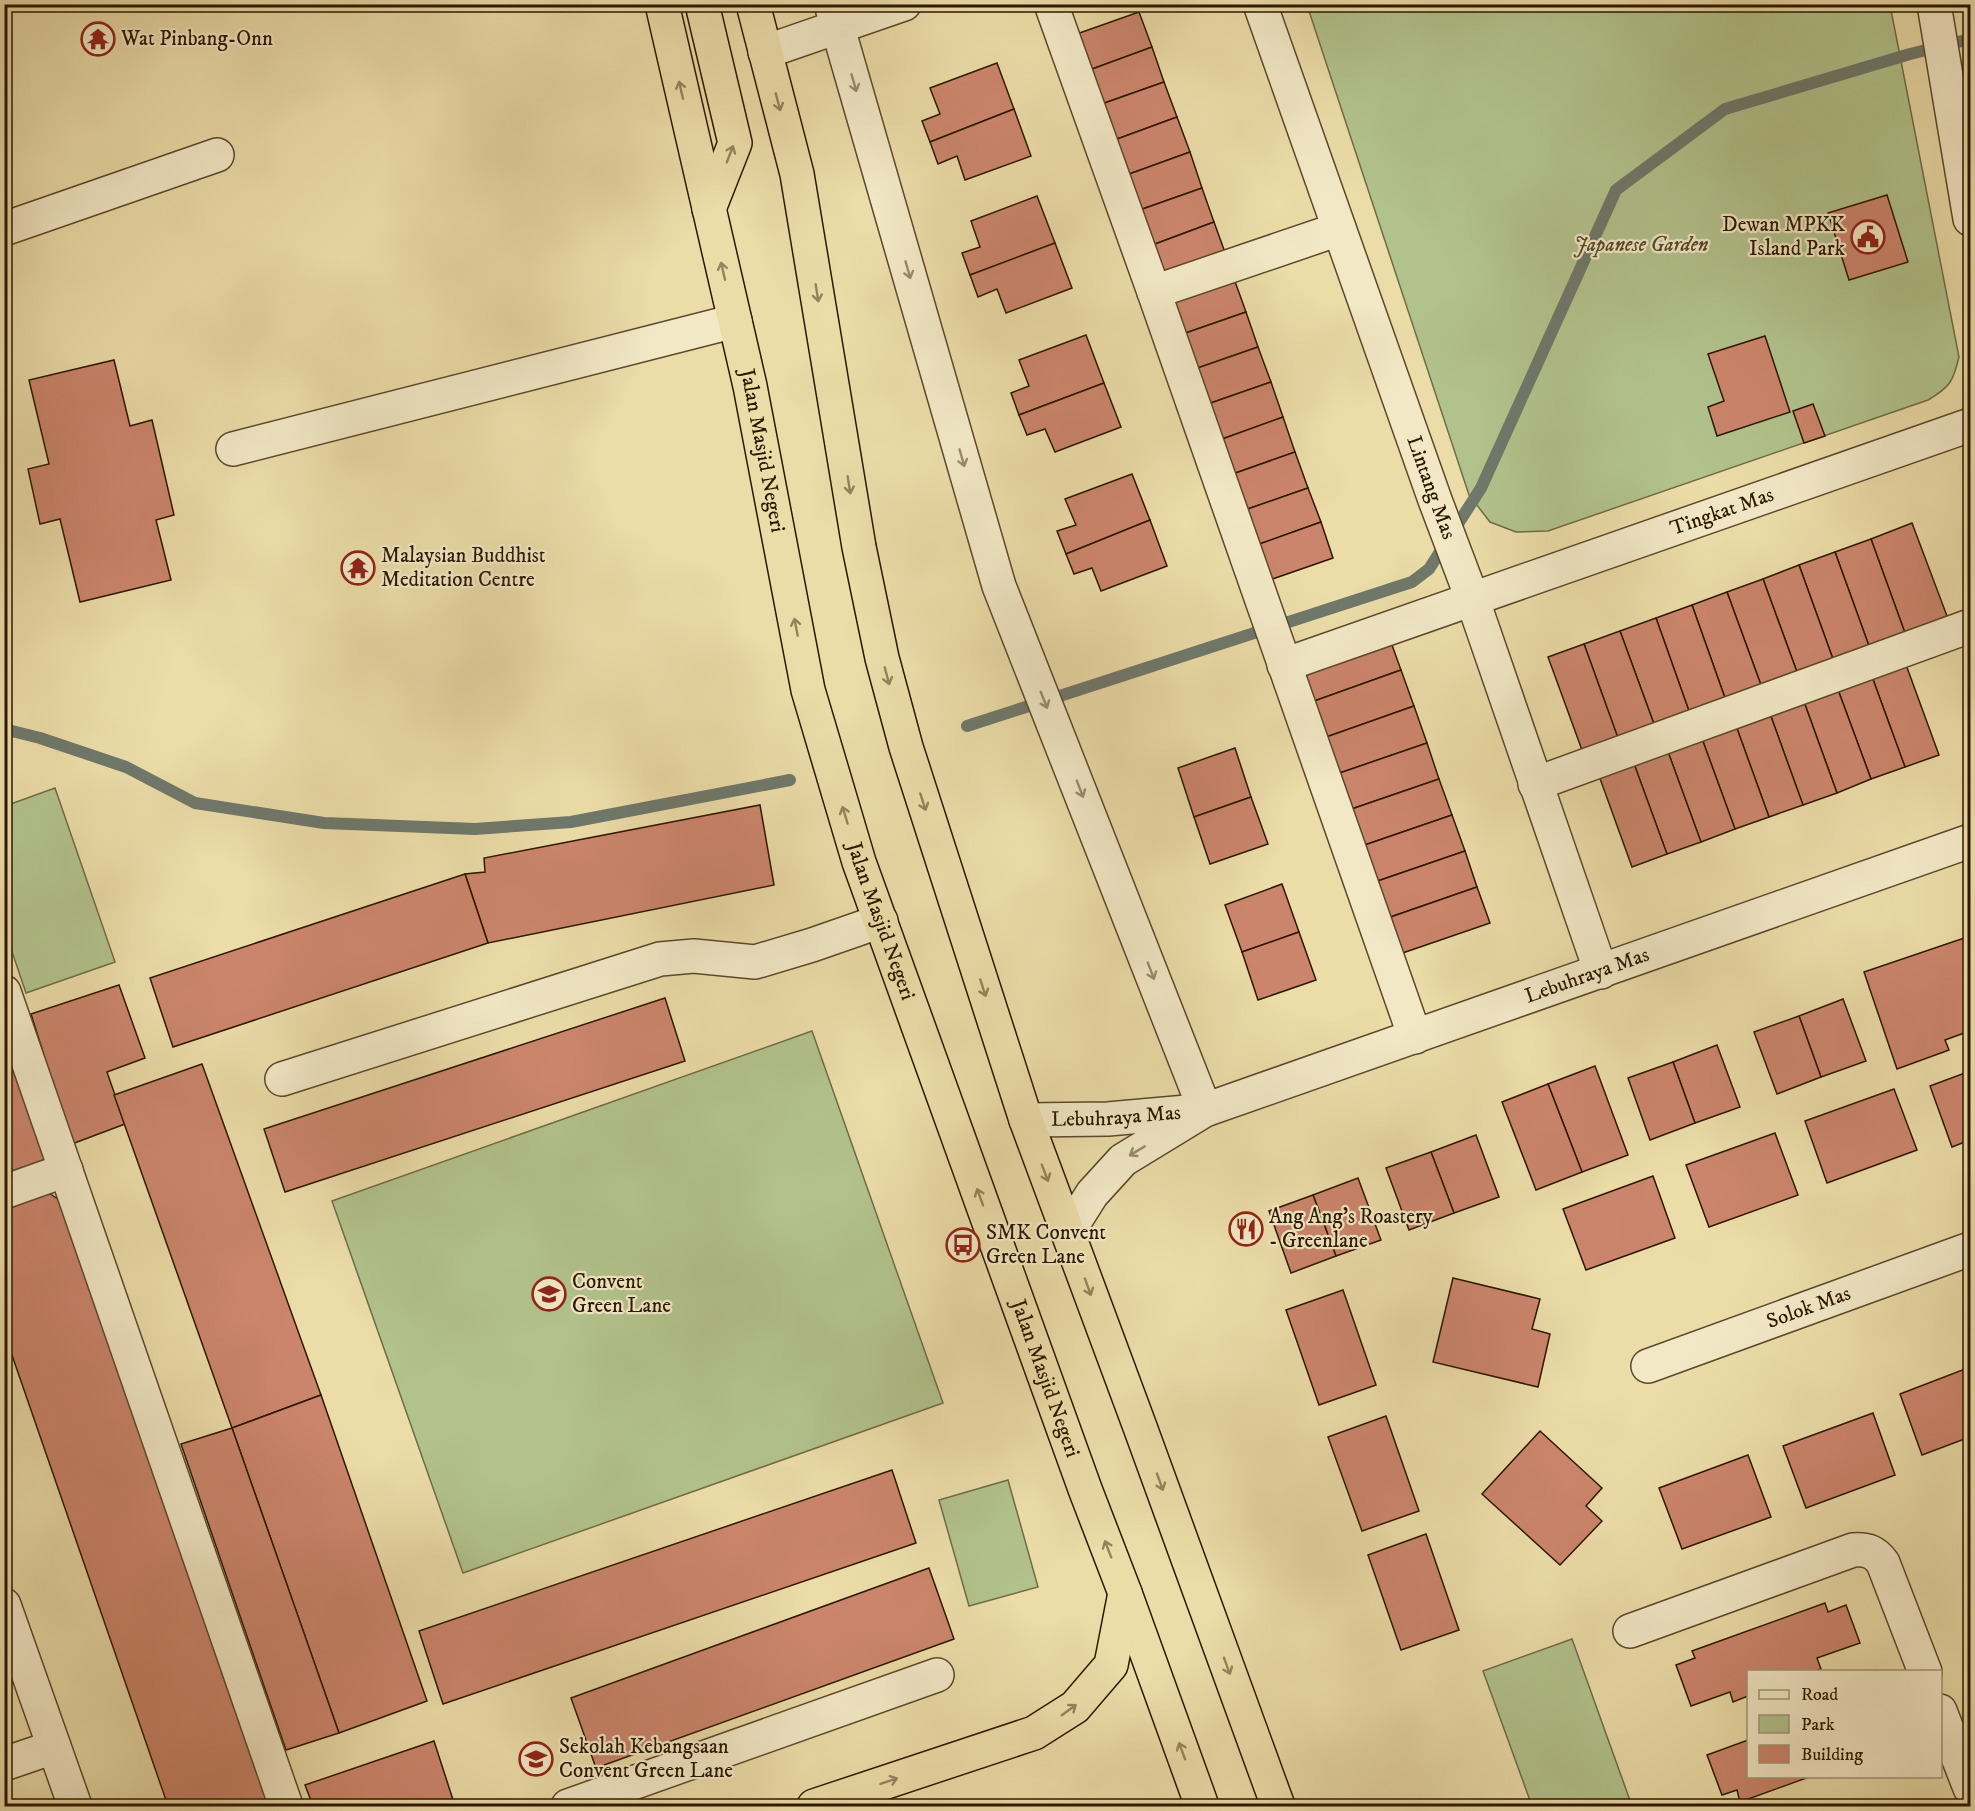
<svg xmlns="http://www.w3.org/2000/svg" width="1975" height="1811" viewBox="0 0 1975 1811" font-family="'IM FELL DW Pica',serif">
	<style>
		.green { fill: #b2c28c; stroke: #6f6c46; stroke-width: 1.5 }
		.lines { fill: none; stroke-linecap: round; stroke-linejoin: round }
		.stream { stroke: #6f786b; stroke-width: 12 }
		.building { fill: #cb856c; stroke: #2c1700; stroke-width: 1.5 }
		.minor-casing { stroke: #5c482a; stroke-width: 36 }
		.highway-casing { stroke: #2c1700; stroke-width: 36 }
		.minor { stroke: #f2e8c6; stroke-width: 33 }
		.highway { stroke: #ebdca8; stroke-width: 33 }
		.oneway { stroke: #998a6d }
		.oneway2 { stroke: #95835c }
		.labels { text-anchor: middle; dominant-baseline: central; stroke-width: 4.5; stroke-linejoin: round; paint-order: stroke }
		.poi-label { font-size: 21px; fill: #2c1700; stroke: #f2e8c6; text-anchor: start }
		.park-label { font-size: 21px; font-style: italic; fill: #544a2a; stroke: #f2e8c6 }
		.street-label { font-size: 21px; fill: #2c1700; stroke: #f2e8c6 }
	</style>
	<rect width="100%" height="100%" fill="#ebdca8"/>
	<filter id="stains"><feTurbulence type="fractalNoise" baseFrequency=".00333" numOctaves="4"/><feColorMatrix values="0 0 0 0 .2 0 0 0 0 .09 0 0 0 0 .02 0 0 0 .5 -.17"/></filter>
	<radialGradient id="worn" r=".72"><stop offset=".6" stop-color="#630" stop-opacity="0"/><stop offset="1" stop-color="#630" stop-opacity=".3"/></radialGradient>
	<g class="green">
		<path d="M1307 5H1890L1959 357C1953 382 1950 387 1928 400L1548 531 1516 532 1490 522 1469 495Z"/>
		<polygon points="55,788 115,962 26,993 5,931 5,806"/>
		<polygon points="812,1031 943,1403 463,1573 332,1201"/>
		<polygon points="1008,1480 1038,1587 969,1606 939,1500"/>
		<polygon points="1572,1639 1632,1806 1532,1806 1483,1671"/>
	</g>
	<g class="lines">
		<g class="stream">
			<polyline points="967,726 1412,582 1429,569 1481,488 1616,190 1725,109 1910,54 1970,39"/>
			<polyline points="4,729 40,738 126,767 195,803 324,823 475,829 571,822 790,780"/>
		</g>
	</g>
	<g class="building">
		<polygon points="1139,12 1152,47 1084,72 1071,36"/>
		<polygon points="1152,47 1164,82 1096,106 1084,72"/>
		<polygon points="997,63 1014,109 930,142 922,121 940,114 930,88"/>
		<polygon points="1164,82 1177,117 1109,142 1096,106"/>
		<polygon points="1014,109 1031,156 965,180 957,156 938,164 930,142"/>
		<polygon points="1177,117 1190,152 1121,177 1109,142"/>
		<polygon points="1190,152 1202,188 1134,212 1121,177"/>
		<polygon points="1202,188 1214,222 1147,247 1134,212"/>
		<polygon points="1887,195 1908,262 1849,280 1828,213"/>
		<polygon points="1037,196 1055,243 970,275 962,253 980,247 971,221"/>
		<polygon points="1214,222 1227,258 1159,282 1147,247"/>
		<polygon points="1055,243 1072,288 1006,313 997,289 978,297 970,275"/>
		<polygon points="1233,276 1246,312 1177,336 1165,301"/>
		<polygon points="1246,312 1258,347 1189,371 1177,336"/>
		<polygon points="1086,335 1104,383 1019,415 1011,393 1029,386 1019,360"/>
		<polygon points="1765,336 1790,412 1717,436 1708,407 1724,401 1708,354"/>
		<polygon points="1258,347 1271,382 1202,406 1189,371"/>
		<polygon points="114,360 130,426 152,420 174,515 156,520 171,580 80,602 60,519 40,524 28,469 49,464 29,380"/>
		<polygon points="1271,382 1283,417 1214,442 1202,406"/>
		<polygon points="1104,383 1121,427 1055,452 1045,429 1027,435 1019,415"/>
		<polygon points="1813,404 1825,436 1804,443 1793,411"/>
		<polygon points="1283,417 1295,452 1227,476 1214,442"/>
		<polygon points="1295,452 1308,488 1239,512 1227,476"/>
		<polygon points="1132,474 1150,520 1066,554 1057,531 1076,525 1065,499"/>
		<polygon points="1308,488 1321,522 1251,547 1239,512"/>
		<polygon points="1150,520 1167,566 1101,591 1092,568 1074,574 1066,554"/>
		<polygon points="1321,522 1333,558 1264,582 1251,547"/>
		<polygon points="1912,523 1947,616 1905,633 1871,539"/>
		<polygon points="1871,539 1905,633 1869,646 1835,552"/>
		<polygon points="1835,552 1869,646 1833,659 1799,565"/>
		<polygon points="1799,565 1833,659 1797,672 1763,579"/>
		<polygon points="1763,579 1797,672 1761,685 1727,592"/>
		<polygon points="1727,592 1761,685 1725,698 1692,605"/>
		<polygon points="1692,605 1725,698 1689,711 1656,618"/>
		<polygon points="1656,618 1689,711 1654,724 1620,631"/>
		<polygon points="1620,631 1654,724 1618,738 1584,644"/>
		<polygon points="1388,634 1401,670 1303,705 1290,669"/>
		<polygon points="1584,644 1618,738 1582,750 1548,657"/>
		<polygon points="1905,662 1939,755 1905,767 1871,674"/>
		<polygon points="1401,670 1414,706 1315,741 1303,705"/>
		<polygon points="1871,674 1905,767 1871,779 1837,687"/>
		<polygon points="1837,687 1871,779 1837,793 1803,699"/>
		<polygon points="1803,699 1837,793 1803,805 1769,711"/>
		<polygon points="1414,706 1427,743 1328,777 1315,741"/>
		<polygon points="1769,711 1803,805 1769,817 1735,723"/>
		<polygon points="1735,723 1769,817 1735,829 1701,736"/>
		<polygon points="1701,736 1735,829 1701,842 1667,749"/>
		<polygon points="1427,743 1439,779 1340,813 1328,777"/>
		<polygon points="1235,748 1251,797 1194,817 1178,768"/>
		<polygon points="1667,749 1701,842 1667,854 1633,761"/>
		<polygon points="1633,761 1667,854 1632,867 1598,773"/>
		<polygon points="1439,779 1452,815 1353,849 1340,813"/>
		<polygon points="1251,797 1268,844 1210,864 1194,817"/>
		<polygon points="760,805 774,885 488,943 465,874 485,872 484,858"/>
		<polygon points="1452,815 1465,851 1366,885 1353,849"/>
		<polygon points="1465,851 1477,887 1379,921 1366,885"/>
		<polygon points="465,874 488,943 173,1047 150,978"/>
		<polygon points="1282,884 1299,932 1242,952 1225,905"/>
		<polygon points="1477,887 1490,923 1391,957 1379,921"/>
		<polygon points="1299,932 1316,980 1258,1000 1242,952"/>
		<polygon points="1970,936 1970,1022 1964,1024 1967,1032 1945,1040 1949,1050 1897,1069 1864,972"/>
		<polygon points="119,985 145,1058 107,1072 125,1124 72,1144 31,1014"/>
		<polygon points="665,998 685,1061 285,1192 264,1129"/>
		<polygon points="1843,999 1866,1061 1821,1077 1799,1016"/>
		<polygon points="1799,1016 1821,1077 1777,1094 1754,1032"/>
		<polygon points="4,1021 50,1150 40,1166 4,1179"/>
		<polygon points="1717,1045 1740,1107 1695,1123 1673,1062"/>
		<polygon points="1673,1062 1695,1123 1650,1140 1628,1078"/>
		<polygon points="202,1064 321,1395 232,1428 114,1095"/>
		<polygon points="1595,1066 1628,1155 1582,1172 1548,1084"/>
		<polygon points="1970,1071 1970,1140 1952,1147 1930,1086"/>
		<polygon points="1548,1084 1582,1172 1536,1190 1502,1102"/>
		<polygon points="1894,1089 1917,1150 1827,1183 1805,1121"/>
		<polygon points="1775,1133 1798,1195 1709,1227 1686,1165"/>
		<polygon points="1476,1135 1499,1197 1454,1213 1431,1152"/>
		<polygon points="1431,1152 1454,1213 1409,1230 1386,1168"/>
		<polygon points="1653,1176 1675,1238 1586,1270 1563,1209"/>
		<polygon points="1358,1178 1381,1240 1336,1256 1313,1195"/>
		<polygon points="46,1191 65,1204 275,1806 168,1806 4,1332 4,1205"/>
		<polygon points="1313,1195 1336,1256 1291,1273 1269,1211"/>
		<polygon points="1453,1278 1540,1299 1532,1329 1550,1334 1538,1387 1433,1362"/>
		<polygon points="1343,1290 1376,1385 1319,1405 1286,1310"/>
		<polygon points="1970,1367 1970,1437 1922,1455 1900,1394"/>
		<polygon points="321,1395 427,1701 339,1733 232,1428"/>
		<polygon points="1873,1413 1895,1475 1806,1508 1783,1446"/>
		<polygon points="1386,1416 1419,1511 1362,1531 1328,1437"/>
		<polygon points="232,1428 339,1733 286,1750 181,1444"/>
		<polygon points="1540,1431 1602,1488 1586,1506 1602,1521 1560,1565 1482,1494"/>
		<polygon points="1748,1455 1771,1517 1682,1549 1659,1488"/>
		<polygon points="892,1470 916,1543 443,1704 419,1631"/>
		<polygon points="1426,1534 1459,1630 1401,1650 1368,1555"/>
		<polygon points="929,1568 954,1639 596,1768 571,1698"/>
		<polygon points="1825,1603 1828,1612 1846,1605 1860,1643 1817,1658 1821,1669 1813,1672 1748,1672 1748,1696 1733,1702 1730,1692 1691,1706 1676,1665 1695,1658 1692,1651"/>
		<polygon points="1748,1740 1748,1776 1812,1776 1740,1802 1737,1790 1722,1795 1707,1755"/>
		<polygon points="434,1741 455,1806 313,1806 305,1785"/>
	</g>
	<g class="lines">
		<defs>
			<g id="minor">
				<polyline points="831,4 999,586 1205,1110"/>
				<polyline points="1051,4 1154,292 1415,1037"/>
				<path id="s1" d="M1260 4 1435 500 1472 598 1601 972"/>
				<polyline points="1934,4 1970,219"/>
				<polyline points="765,52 904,4"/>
				<polyline points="4,229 217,155"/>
				<polyline points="1154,292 1339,229"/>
				<polyline points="233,449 735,321"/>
				<path id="s2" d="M1284 665 1970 425"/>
				<polyline points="1535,784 1970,626"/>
				<polyline points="4,992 286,1806"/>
				<polyline points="282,1079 660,959 694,956 755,962 812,945 881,921"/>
				<path id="s3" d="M1026 1120 1108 1119 1198 1111"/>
				<polyline points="4,1192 66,1170"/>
				<path id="s4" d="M1068 1232 1092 1194 1123 1160 1205 1110 1970 841"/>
				<path id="s5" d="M1648 1366 1970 1249"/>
				<polyline points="4,1605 75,1806"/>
				<path d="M1630 1631 1853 1550C1868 1549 1875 1552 1883 1563L1925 1672"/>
				<polyline points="1940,1711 1970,1788"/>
				<polyline points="4,1764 54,1747"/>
				<polyline points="568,1806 937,1675"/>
			</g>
			<g id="highway">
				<path id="s6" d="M662 4 750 386 808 690 859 862 1085 1489 1125 1593 1202 1806"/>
				<polyline points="702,4 735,143 709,209"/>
				<polyline points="753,4 797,174 859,547 882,658 906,747 1026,1120 1140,1427 1278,1806"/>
				<polyline points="814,1806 1034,1733 1075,1707 1111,1665 1125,1593"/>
			</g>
		</defs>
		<use href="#minor" class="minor-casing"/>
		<use href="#highway" class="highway-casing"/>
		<use href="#minor" class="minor"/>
		<use href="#highway" class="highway"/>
	</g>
	<defs><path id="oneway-shaft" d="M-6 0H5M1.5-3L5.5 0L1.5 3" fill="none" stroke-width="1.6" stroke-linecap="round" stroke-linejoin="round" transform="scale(1.5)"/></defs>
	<g class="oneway">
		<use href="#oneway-shaft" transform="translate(854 83) rotate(74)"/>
		<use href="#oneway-shaft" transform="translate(908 270) rotate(74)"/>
		<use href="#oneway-shaft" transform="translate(962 458) rotate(74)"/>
		<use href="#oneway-shaft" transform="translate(1044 700) rotate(68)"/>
		<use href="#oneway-shaft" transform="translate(1080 789) rotate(69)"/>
		<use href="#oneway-shaft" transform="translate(1151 971) rotate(69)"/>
		<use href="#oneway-shaft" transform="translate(1137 1151) rotate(149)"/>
	</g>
	<g class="oneway2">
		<use href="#oneway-shaft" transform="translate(681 90) rotate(-103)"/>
		<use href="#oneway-shaft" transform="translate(778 102) rotate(75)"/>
		<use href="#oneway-shaft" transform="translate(730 154) rotate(-69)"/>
		<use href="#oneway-shaft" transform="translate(723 271) rotate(-103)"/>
		<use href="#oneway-shaft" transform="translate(817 293) rotate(81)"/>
		<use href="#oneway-shaft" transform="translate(849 485) rotate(81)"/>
		<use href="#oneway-shaft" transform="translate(796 627) rotate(-101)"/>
		<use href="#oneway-shaft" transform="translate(887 676) rotate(75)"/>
		<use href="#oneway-shaft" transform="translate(923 802) rotate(72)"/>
		<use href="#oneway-shaft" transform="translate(845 815) rotate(-107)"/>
		<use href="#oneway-shaft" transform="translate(983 988) rotate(72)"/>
		<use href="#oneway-shaft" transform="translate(1045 1173) rotate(69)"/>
		<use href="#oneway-shaft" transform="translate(980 1197) rotate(-110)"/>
		<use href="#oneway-shaft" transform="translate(1088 1287) rotate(70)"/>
		<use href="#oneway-shaft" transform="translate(1160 1482) rotate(70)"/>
		<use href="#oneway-shaft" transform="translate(1108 1549) rotate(-111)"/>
		<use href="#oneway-shaft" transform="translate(1227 1666) rotate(70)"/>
		<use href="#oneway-shaft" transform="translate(1069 1710) rotate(-36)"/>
		<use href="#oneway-shaft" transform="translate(1182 1751) rotate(-110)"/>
		<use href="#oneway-shaft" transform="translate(889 1781) rotate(-18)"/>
	</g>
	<defs>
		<symbol id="temple-ring" viewBox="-11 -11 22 22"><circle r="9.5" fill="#f2e8c6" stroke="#8f2418" stroke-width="1.5"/><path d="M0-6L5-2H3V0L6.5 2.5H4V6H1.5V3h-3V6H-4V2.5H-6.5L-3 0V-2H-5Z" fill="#8f2418"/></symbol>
		<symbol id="civic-ring" viewBox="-11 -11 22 22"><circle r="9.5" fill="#f2e8c6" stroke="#8f2418" stroke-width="1.5"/><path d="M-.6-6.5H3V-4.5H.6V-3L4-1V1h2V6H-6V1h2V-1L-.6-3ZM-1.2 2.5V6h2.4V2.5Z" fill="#8f2418"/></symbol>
		<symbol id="restaurant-ring" viewBox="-11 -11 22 22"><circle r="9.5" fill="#f2e8c6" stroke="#8f2418" stroke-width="1.5"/><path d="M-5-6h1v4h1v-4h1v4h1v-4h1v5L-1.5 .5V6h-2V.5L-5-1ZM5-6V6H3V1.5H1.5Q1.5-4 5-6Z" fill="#8f2418"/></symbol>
		<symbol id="bus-ring" viewBox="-11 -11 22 22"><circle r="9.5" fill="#f2e8c6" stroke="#8f2418" stroke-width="1.5"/><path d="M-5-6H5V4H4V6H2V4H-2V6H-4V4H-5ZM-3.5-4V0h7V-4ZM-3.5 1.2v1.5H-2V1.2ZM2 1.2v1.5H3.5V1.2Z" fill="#8f2418"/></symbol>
		<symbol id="school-ring" viewBox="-11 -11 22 22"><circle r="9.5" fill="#f2e8c6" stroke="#8f2418" stroke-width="1.5"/><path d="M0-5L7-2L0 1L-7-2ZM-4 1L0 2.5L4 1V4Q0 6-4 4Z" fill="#8f2418"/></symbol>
	</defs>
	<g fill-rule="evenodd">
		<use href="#temple-ring" x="79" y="20" width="38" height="38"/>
		<use href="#civic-ring" x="1849" y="218" width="38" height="38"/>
		<use href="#temple-ring" x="339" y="549" width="38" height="38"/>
		<use href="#restaurant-ring" x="1227" y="1210" width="38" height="38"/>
		<use href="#bus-ring" x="944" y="1226" width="38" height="38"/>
		<use href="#school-ring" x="530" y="1275" width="38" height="38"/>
		<use href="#school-ring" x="517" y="1740" width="38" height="38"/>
	</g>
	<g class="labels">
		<g class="poi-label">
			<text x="121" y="39">Wat Pinbang-Onn</text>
			<text x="1845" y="225" text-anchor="end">Dewan MPKK<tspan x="1845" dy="24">Island Park</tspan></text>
			<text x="381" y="556">Malaysian Buddhist<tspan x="381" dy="24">Meditation Centre</tspan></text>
			<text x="1269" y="1217">Ang Ang's Roastery<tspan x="1269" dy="24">- Greenlane</tspan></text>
			<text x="986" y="1233">SMK Convent<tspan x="986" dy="24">Green Lane</tspan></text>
			<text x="572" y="1282">Convent<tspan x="572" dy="24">Green Lane</tspan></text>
			<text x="559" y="1747">Sekolah Kebangsaan<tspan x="559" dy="24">Convent Green Lane</tspan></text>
		</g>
		<g class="park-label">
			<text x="1641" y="245">Japanese Garden</text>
		</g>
		<g class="street-label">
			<text stroke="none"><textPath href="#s6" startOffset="458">Jalan Masjid Negeri</textPath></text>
			<text stroke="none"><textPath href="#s1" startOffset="513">Lintang Mas</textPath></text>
			<text stroke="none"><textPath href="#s2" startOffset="464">Tingkat Mas</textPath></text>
			<text stroke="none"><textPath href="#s6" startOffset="944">Jalan Masjid Negeri</textPath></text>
			<text stroke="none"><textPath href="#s4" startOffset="592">Lebuhraya Mas</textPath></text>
			<text stroke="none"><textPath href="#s3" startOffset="90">Lebuhraya Mas</textPath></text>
			<text stroke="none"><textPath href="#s5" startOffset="171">Solok Mas</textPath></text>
			<text stroke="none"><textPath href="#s6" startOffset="1430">Jalan Masjid Negeri</textPath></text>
		</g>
	</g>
	<rect width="1975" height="1811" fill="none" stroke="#ebdca8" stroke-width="24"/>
	<rect x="6" y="6" width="1963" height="1799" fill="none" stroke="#2c1700" stroke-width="3"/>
	<rect x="12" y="12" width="1951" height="1787" fill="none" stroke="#2c1700" stroke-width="1.5"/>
	<rect x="1747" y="1670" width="195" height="108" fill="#f2e8c6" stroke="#a39477" stroke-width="1.5"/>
	<rect x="1759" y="1690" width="30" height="9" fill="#f2e8c6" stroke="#a39477" stroke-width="1.5"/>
	<text x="1801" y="1700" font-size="18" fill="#2c1700">Road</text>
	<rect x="1759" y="1715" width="30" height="18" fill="#b2c28c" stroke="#a39477" stroke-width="1.5"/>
	<text x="1801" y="1730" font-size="18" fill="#2c1700">Park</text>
	<rect x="1759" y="1745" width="30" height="18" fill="#cb856c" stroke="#a39477" stroke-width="1.5"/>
	<text x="1801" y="1760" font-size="18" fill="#2c1700">Building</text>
	<rect width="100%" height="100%" filter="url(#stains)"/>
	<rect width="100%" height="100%" fill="url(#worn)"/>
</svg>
